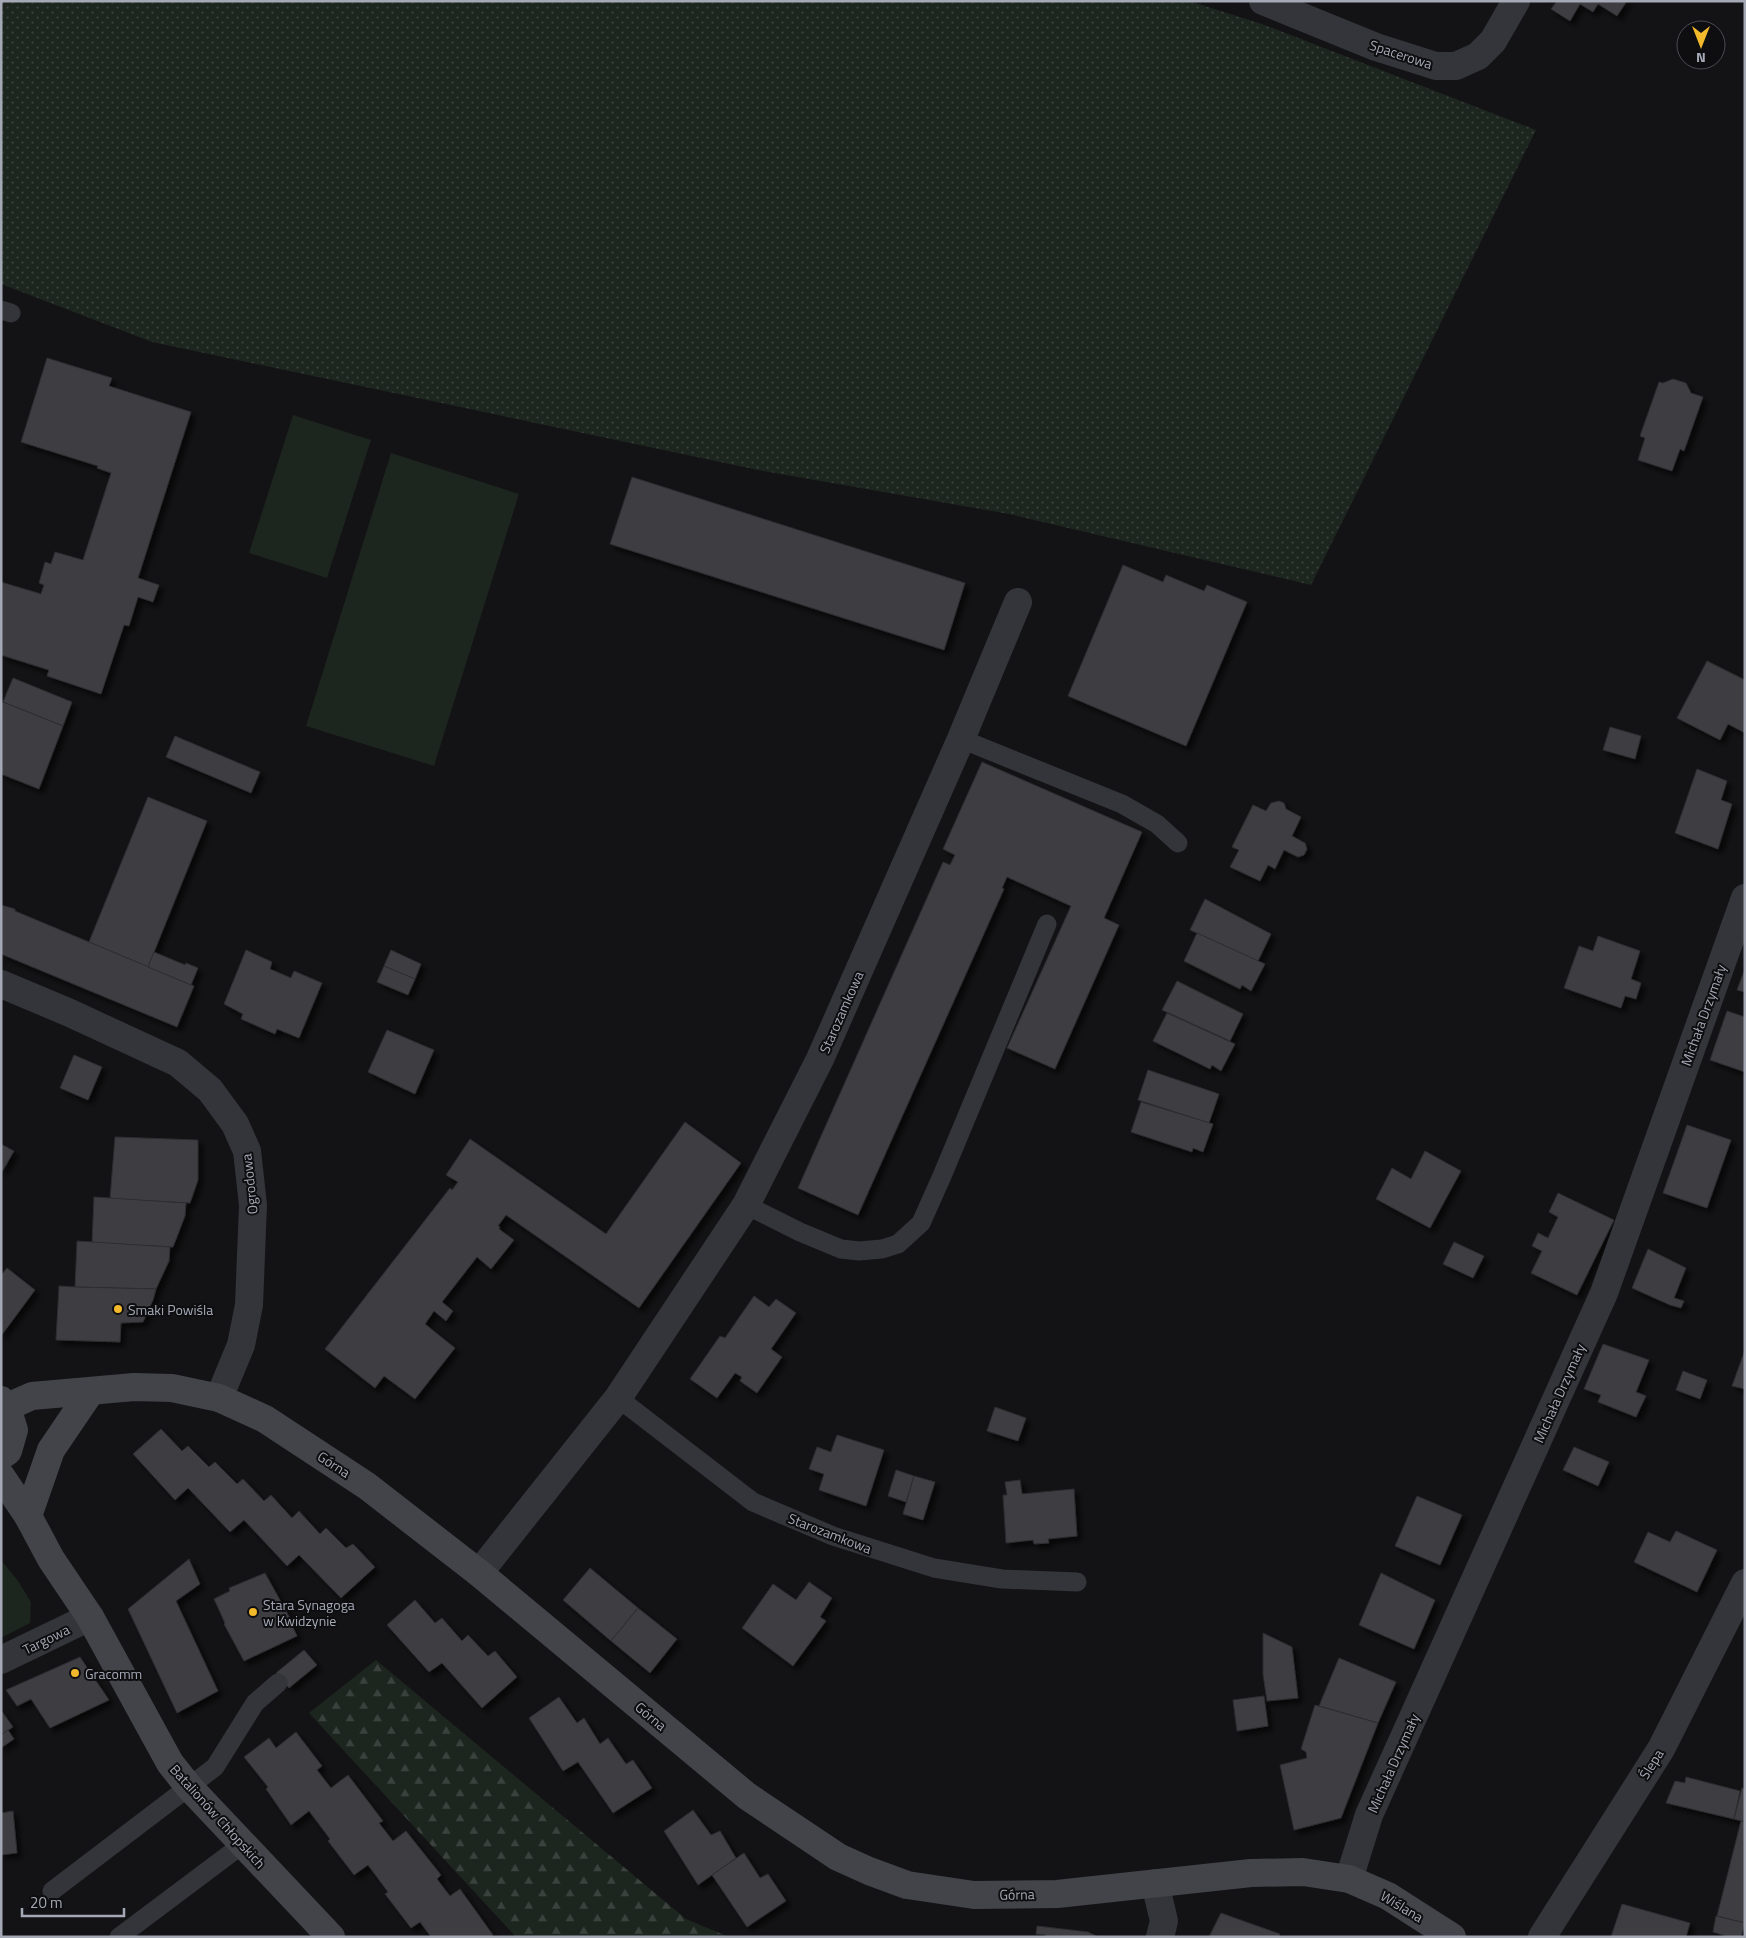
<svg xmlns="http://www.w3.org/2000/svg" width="1746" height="1938" viewBox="0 0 1746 1938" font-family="'Titillium Web',sans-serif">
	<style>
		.green { fill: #1d251f }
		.forest { fill: url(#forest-firs) }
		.park { fill: url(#park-dots) }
		.building { fill: #3d3e42; stroke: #2d2d31; filter: url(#shadow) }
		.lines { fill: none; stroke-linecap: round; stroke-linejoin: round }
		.lane { stroke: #34353a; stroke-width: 19 }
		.street { stroke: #34353a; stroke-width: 28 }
		.secondary { stroke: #42444a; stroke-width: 28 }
		.poi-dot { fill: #f3b92d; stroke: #0e0e10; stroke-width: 2 }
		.labels { text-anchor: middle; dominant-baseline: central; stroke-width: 4; stroke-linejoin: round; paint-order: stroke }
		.street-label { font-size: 14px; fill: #a5a9b6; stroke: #0e0e10 }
		.poi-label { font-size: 14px; fill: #a5a9b6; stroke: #0e0e10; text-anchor: start }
	</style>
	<defs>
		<pattern id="forest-firs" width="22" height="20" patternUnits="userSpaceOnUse" patternTransform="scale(1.25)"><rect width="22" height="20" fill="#1d251f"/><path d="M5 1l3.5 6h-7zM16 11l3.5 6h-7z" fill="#3b423d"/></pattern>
		<pattern id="park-dots" width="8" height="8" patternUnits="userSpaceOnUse" patternTransform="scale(1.25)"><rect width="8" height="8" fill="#1d251f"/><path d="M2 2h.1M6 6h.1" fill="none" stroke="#3b423d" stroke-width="1.8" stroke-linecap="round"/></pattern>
		<filter id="shadow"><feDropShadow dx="4.5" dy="4.5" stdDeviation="2.5" flood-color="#0009"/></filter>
	</defs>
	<rect width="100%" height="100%" fill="#131315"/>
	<g class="green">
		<polygon points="293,415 371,440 327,578 249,553"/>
		<polygon points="391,453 519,494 434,766 306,726"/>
		<polygon points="1,1560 18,1581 31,1602 30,1623 1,1638"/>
	</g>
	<polygon class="forest" points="376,1660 686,1919 729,1937 516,1937 309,1713"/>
	<polygon class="park" points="1,1 1189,1 1262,24 1536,130 1311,585 1009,514 758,470 152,342 1,284"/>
	<g class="building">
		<polygon points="1557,1 1627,1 1617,16 1598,4 1593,12 1580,4 1570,21 1551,9"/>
		<polygon points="47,358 112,378 109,386 191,412 138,578 159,585 153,602 138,597 129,626 124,625 101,694 47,676 49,670 1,655 1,582 41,594 44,585 39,583 45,562 51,564 55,552 83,560 111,473 97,468 98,466 21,442"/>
		<polygon points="1673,379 1686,383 1691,393 1703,397 1684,451 1680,449 1672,471 1638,460 1645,438 1640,436 1659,382 1663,383"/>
		<polygon points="632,477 965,583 944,650 610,544"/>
		<polygon points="1123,565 1163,582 1166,575 1204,591 1207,585 1247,602 1186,746 1068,696"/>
		<polygon points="1707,661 1745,680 1745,733 1728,724 1720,740 1677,718"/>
		<polygon points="13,678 72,702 63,726 3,702"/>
		<polygon points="3,702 63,726 39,789 1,774 1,706"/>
		<polygon points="1610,727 1641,736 1635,759 1603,750"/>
		<polygon points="175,736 260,772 251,793 166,757"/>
		<polygon points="982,762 1142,832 1104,918 1119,925 1055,1069 1007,1048 1071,906 1007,877 1002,888 1004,889 858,1215 798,1188 943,862 950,865 955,855 943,849"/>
		<polygon points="1697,769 1727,781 1721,800 1732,804 1718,849 1675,833"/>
		<polygon points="148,797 207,821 148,967 89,942"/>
		<polygon points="1279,801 1284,803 1286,809 1301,817 1292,836 1305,843 1307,849 1304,855 1298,857 1284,850 1275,869 1268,865 1260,881 1230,867 1239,850 1232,847 1253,805 1266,811 1271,803"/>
		<polygon points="1205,899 1271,934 1258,961 1190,930"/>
		<polygon points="1,905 15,909 15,911 194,986 177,1027 1,954"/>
		<polygon points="1197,933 1265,964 1251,991 1242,985 1240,989 1184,961"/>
		<polygon points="1598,936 1640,951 1631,979 1641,983 1636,999 1625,996 1621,1008 1564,988 1579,946 1593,951"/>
		<polygon points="246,950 272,962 270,969 291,978 294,971 322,983 299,1038 277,1029 275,1034 241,1019 243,1014 224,1004"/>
		<polygon points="391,950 421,964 415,979 384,966"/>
		<polygon points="154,952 185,965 186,963 198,968 191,985 148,967"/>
		<polygon points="384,966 415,979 408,995 377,982"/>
		<polygon points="1745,969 1745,992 1737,990"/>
		<polygon points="1177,981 1243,1014 1230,1041 1162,1010"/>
		<polygon points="1727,1011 1745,1017 1745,1072 1710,1060"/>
		<polygon points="1167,1013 1235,1044 1221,1071 1212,1065 1210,1069 1153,1041"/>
		<polygon points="387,1030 434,1050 415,1094 368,1072"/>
		<polygon points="74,1055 102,1067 88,1100 60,1088"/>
		<polygon points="1148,1070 1219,1094 1209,1123 1138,1100"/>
		<polygon points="1141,1102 1213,1124 1203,1152 1193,1148 1192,1152 1131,1132"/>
		<polygon points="685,1122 741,1163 639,1308 506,1215 498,1226 500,1227 499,1229 514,1240 491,1269 477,1257 442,1302 453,1311 446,1321 434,1311 425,1324 455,1348 415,1399 384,1376 375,1388 325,1349 450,1188 452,1190 458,1182 446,1175 470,1139 606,1234"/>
		<polygon points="1687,1125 1731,1140 1707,1208 1663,1193"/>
		<polygon points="115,1137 198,1140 198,1180 190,1203 110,1199"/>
		<polygon points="1,1144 14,1151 2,1172 1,1171"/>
		<polygon points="1425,1151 1461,1171 1430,1228 1376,1199 1392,1168 1411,1179"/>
		<polygon points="1558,1193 1614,1220 1577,1295 1531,1273 1542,1251 1532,1246 1538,1233 1548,1238 1558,1217 1549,1212"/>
		<polygon points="94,1197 186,1203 185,1216 173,1247 92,1243"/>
		<polygon points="77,1241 170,1247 169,1261 156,1289 75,1287"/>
		<polygon points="1454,1242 1484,1256 1473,1278 1443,1264"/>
		<polygon points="1648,1249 1686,1268 1674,1298 1684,1301 1681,1308 1670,1305 1632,1288"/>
		<polygon points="7,1268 35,1290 1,1336 1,1275"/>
		<polygon points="59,1286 75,1287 156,1289 153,1300 143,1322 121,1323 120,1342 56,1340"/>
		<polygon points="754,1296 769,1307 776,1299 796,1313 771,1349 782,1357 757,1393 740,1381 742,1377 735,1373 717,1398 690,1379 720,1336 725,1338"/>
		<polygon points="1603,1344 1649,1360 1636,1392 1646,1396 1636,1417 1598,1402 1601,1395 1584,1389"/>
		<polygon points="1745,1350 1745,1389 1732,1386"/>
		<polygon points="1683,1371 1707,1380 1700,1399 1676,1390"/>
		<polygon points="995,1407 1026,1418 1018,1441 987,1431"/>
		<polygon points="161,1429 182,1451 188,1446 209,1467 215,1462 237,1484 243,1479 264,1501 271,1495 292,1518 299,1511 320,1534 326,1528 346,1548 353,1544 375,1567 341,1598 299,1555 287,1566 244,1520 230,1532 188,1488 175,1500 133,1454"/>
		<polygon points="837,1435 884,1450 866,1506 819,1490 824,1474 809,1469 817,1447 831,1452"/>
		<polygon points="1574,1447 1609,1462 1598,1486 1563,1470"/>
		<polygon points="896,1470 914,1476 906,1502 888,1496"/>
		<polygon points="914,1476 935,1482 923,1520 903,1514"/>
		<polygon points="1020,1480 1022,1494 1074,1489 1077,1536 1048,1539 1049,1543 1034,1544 1033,1540 1006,1543 1003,1495 1007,1495 1005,1482"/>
		<polygon points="1417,1496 1462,1515 1440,1565 1395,1546"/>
		<polygon points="1676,1531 1717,1550 1697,1592 1634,1562 1648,1532 1670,1542"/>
		<polygon points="189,1559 200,1584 176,1601 218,1691 177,1713 128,1609"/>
		<polygon points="590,1568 638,1608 611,1641 563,1600"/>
		<polygon points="265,1573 291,1620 290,1621 297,1636 244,1661 224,1624 225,1623 214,1599 230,1591 229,1588"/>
		<polygon points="1381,1573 1435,1600 1414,1649 1359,1625"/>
		<polygon points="809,1582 832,1598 820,1617 826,1621 793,1666 742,1628 773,1584 796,1600"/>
		<polygon points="415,1600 435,1623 442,1618 462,1641 468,1635 488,1656 495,1651 517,1677 482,1708 442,1663 429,1672 387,1625"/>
		<polygon points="638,1608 677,1639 650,1673 611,1641"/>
		<polygon points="1263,1633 1292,1647 1298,1698 1267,1701 1263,1674"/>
		<polygon points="304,1650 317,1665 289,1688 276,1673"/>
		<polygon points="80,1657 109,1700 50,1728 31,1699 17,1706 6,1690"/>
		<polygon points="1339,1658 1396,1682 1378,1723 1319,1706"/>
		<polygon points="1264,1696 1268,1726 1237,1731 1233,1700"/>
		<polygon points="559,1697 577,1723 584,1718 600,1744 608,1738 626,1764 633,1760 652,1788 613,1813 578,1762 563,1771 529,1718"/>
		<polygon points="1315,1705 1378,1723 1341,1818 1294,1830 1280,1765 1307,1758 1306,1752 1301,1749"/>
		<polygon points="1,1710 13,1727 1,1735"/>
		<polygon points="8,1730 14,1739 1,1748 1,1735"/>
		<polygon points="296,1732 322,1766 317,1770 331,1788 348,1775 383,1821 379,1823 393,1841 406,1831 441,1875 437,1879 450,1896 460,1889 493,1935 491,1937 431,1937 420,1922 411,1928 385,1894 388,1892 368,1865 354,1875 328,1841 330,1839 309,1811 291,1825 266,1789 268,1787 244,1757 269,1738 276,1748"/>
		<polygon points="1686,1777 1740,1791 1734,1819 1666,1803 1675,1781 1685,1783"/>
		<polygon points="1742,1788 1745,1789 1745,1822 1734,1819"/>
		<polygon points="693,1810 711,1835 720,1831 736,1858 698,1885 664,1831"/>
		<polygon points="13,1811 17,1853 1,1855 1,1813"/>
		<polygon points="1741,1821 1745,1822 1745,1923 1717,1916"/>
		<polygon points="744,1853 760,1878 768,1874 786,1901 747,1927 712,1875"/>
		<polygon points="1622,1904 1690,1923 1686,1937 1611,1937"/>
		<polygon points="1221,1913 1280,1934 1279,1937 1209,1937"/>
		<polygon points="1716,1916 1745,1923 1741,1937 1729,1937 1713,1932"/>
		<polygon points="1037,1926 1088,1932 1098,1937 1045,1937 1046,1935 1036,1934"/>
	</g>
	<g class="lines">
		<g class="lane">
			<polyline points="1,310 11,313"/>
			<polyline points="961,739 1122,804 1157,824 1178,843"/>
			<polyline points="746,1205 800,1232 841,1249 859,1251 882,1249 898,1244 921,1223 942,1176 1047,924"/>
			<polyline points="618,1398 753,1502 833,1536 934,1568 1002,1579 1077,1582"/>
			<polyline points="52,1891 215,1767 255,1703 278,1683"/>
			<polyline points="119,1937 243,1844"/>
		</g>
		<g class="street">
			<polyline points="1263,1 1376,47 1436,66 1456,66 1478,56 1493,41 1516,1"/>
			<polyline points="1,984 70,1013 178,1063 210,1090 235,1124 247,1151 253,1205 249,1305 241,1345 219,1398"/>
			<polyline points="479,1573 618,1398 746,1205 820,1059 961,739 1018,602"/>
			<polyline points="1,1660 90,1617"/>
			<polyline points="1349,1879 1369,1815 1604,1293 1745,898"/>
			<polyline points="1155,1883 1164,1921 1160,1937"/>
			<polyline points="1542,1937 1661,1749 1745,1583"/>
		</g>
		<g class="secondary">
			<polyline points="1,1400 7,1407 14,1430 8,1451 1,1456"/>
			<polyline points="7,1407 32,1396 134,1387 172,1388 219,1398 265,1419 367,1486 479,1573 747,1796 838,1857 869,1871 907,1885 974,1895 1057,1894 1251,1873 1303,1872 1349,1879 1388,1896 1452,1937"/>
			<polyline points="1,1476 28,1516 51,1559 90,1617 170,1763 189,1787 331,1937"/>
			<polyline points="28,1516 51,1450 91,1391"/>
		</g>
	</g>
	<g class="poi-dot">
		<circle cx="118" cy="1309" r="5"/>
		<circle cx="253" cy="1612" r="5"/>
		<circle cx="75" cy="1673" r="5"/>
	</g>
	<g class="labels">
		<g class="street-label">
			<text transform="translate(1401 54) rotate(18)">Spacerowa</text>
			<text transform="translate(841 1012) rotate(-66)">Starozamkowa</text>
			<text transform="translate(1703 1015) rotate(-70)">Michała Drzymały</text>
			<text transform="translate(249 1184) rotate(-96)">Ogrodowa</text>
			<text transform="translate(1559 1393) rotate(-66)">Michała Drzymały</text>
			<text transform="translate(334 1464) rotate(33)">Górna</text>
			<text transform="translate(830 1533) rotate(21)">Starozamkowa</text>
			<text transform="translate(46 1639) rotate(-26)">Targowa</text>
			<text transform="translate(651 1716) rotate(40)">Górna</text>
			<text transform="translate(1393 1763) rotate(-66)">Michała Drzymały</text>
			<text transform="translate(1651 1764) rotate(-58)">Ślepa</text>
			<text transform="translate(218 1816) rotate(48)">Batalionów Chłopskich</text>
			<text transform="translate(1017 1894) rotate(-1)">Górna</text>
			<text transform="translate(1402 1906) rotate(31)">Wiślana</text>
		</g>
		<g class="poi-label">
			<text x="128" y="1309">Smaki Powiśla</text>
			<text x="263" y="1604">Stara Synagoga<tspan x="263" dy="16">w Kwidzynie</tspan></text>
			<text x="85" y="1673">Gracomm</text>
		</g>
	</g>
	<rect width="1746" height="1938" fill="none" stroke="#a5a9b6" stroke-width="5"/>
	<g transform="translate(1701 45) rotate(180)"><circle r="24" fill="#0e0e10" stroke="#4a4c52"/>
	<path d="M0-4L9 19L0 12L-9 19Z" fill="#f3b92d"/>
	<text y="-8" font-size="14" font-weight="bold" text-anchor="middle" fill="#a5a9b6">N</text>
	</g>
	<path d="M22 1908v8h102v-8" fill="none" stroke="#a5a9b6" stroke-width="2.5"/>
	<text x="30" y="1908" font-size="15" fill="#a5a9b6" stroke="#0e0e10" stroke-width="4" paint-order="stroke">20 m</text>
</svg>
